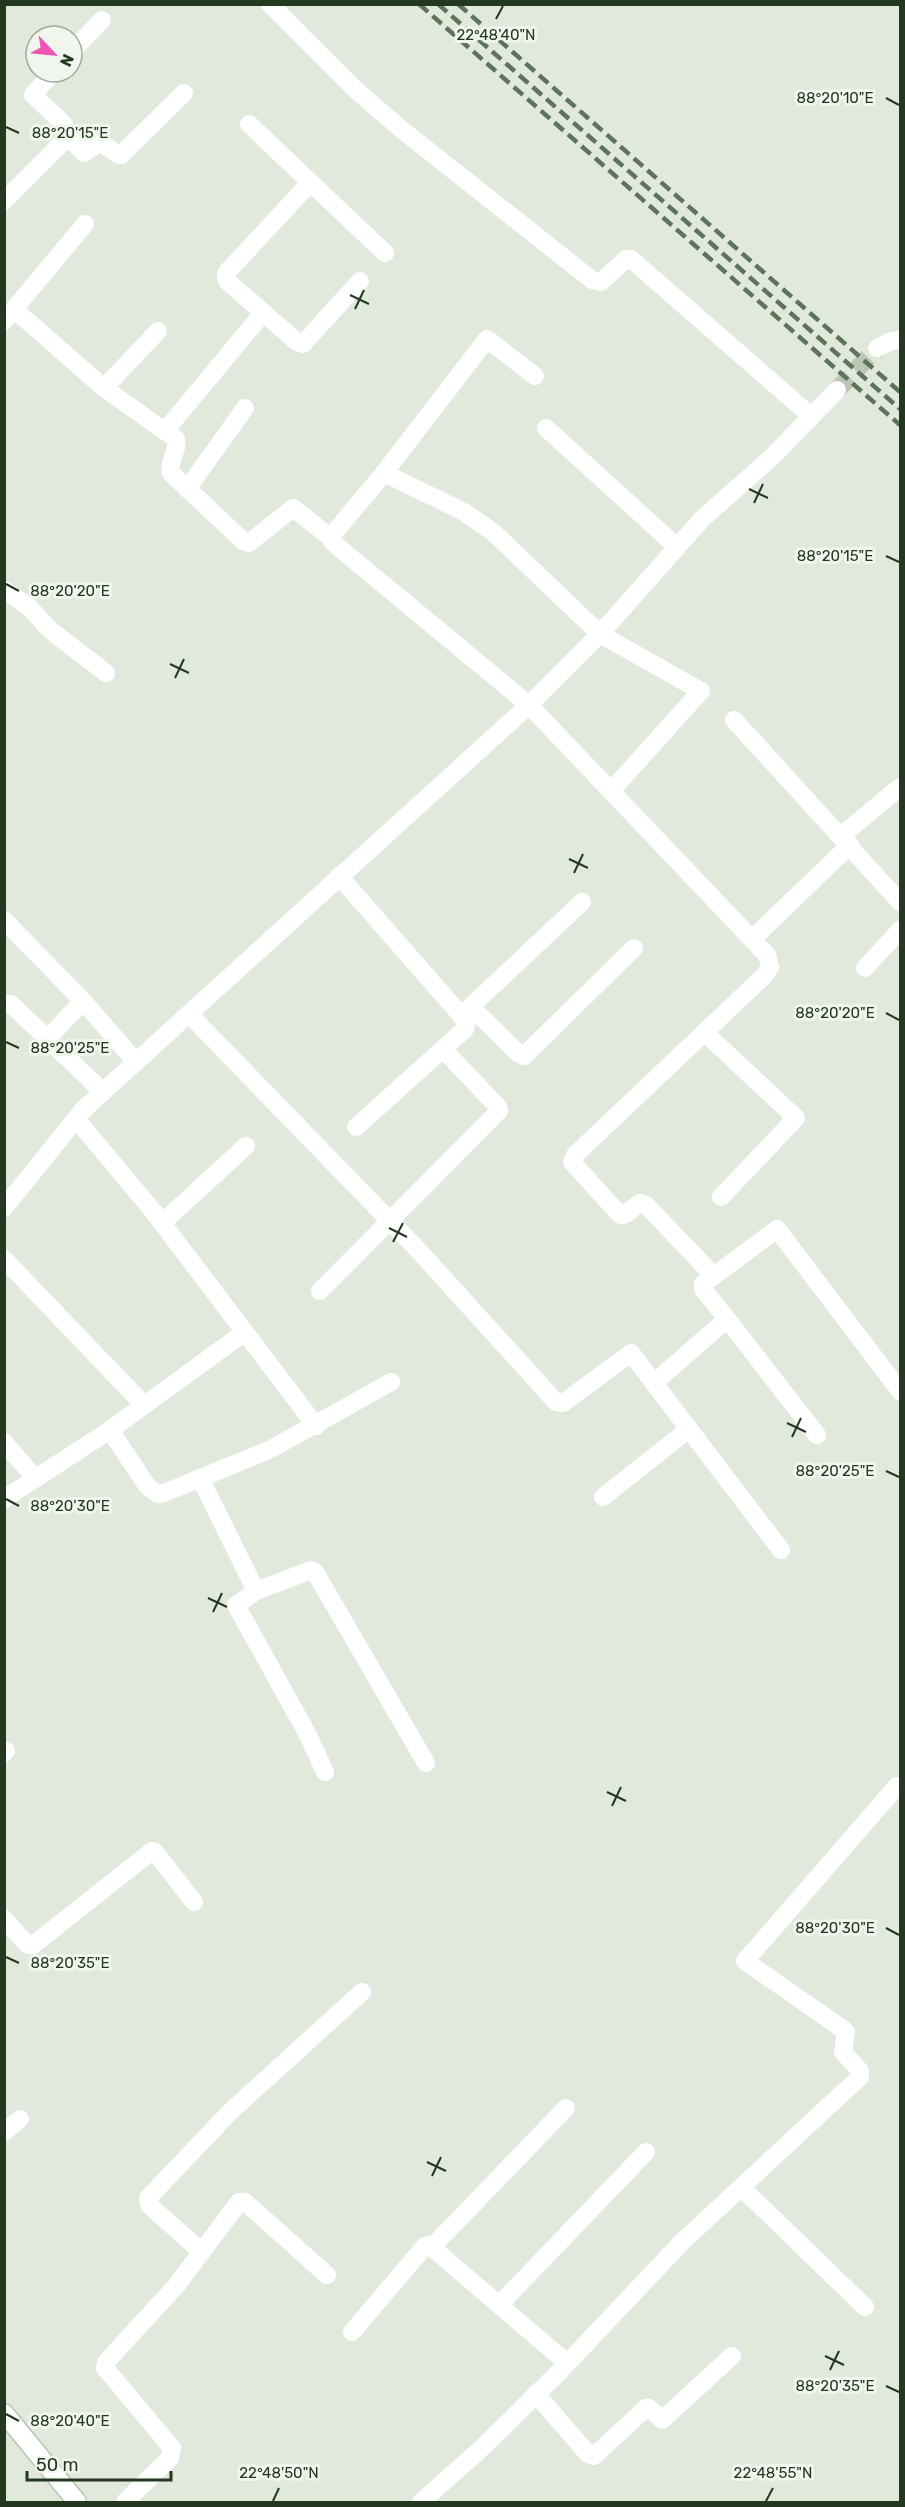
<svg xmlns="http://www.w3.org/2000/svg" width="905" height="2507" viewBox="0 0 905 2507" font-family="Rubik,sans-serif">
	<style>
		.lines { fill: none; stroke-linecap: round; stroke-linejoin: round }
		.street-tunnel { stroke: #bbc6b7; stroke-width: 18; stroke-dasharray: 18 9; stroke-linecap: butt }
		.secondary-casing { stroke: #b6c8b1; stroke-width: 21 }
		.street { stroke: #fff; stroke-width: 18 }
		.secondary { stroke: #fff; stroke-width: 18 }
		.rail { stroke: #5c7459; stroke-width: 4.5; stroke-dasharray: 12 6; stroke-linecap: butt }
		.ticks { fill: none; stroke: #22381f; stroke-width: 2 }
		.ticks-label { font-size: 15px; text-anchor: middle; fill: #22381f; stroke: #f0f6ed; stroke-width: 6; stroke-linejoin: round; paint-order: stroke }
	</style>
	<rect width="100%" height="100%" fill="#e1e9dd"/>
	<g class="lines">
		<polyline class="street-tunnel" points="837,390 877,348"/>
		<defs>
			<polyline id="secondary" points="4,2413 77,2502"/>
		</defs>
		<use href="#secondary" class="secondary-casing"/>
		<g class="street">
			<polyline points="270,4 356,90 401,129 592,280 601,282 626,259 631,259 811,416"/>
			<polyline points="72,51 102,20"/>
			<polyline points="53,72 33,95 64,124 68,138"/>
			<polyline points="249,124 385,253"/>
			<polyline points="309,184 228,271 226,274 227,281 297,342 303,344 360,281"/>
			<polyline points="4,201 66,139 70,139 84,153 100,142 117,154 121,155 184,93"/>
			<path d="M15 310 104 388 176 439C179 450 168 461 171 473L243 541 249 543 293 508 326 534H333L384 473 487 339 535 376"/>
			<polyline points="4,321 85,224"/>
			<polyline points="877,348 891,341 900,340"/>
			<polyline points="104,388 158,331"/>
			<polyline points="546,428 677,547"/>
			<polyline points="165,431 263,313"/>
			<polyline points="384,473 464,512 493,532 600,634 701,691 611,791"/>
			<polyline points="187,489 245,408"/>
			<polyline points="329,535 331,540 343,551 529,705 767,955 770,967 766,974 575,1155 572,1162 620,1215 624,1215 640,1203 646,1205 714,1276"/>
			<polyline points="4,590 28,606 50,630 106,673"/>
			<polyline points="734,720 900,902"/>
			<polyline points="841,836 900,787"/>
			<polyline points="339,876 459,1013 466,1011 582,902"/>
			<polyline points="4,920 83,1001 136,1062"/>
			<polyline points="752,939 850,845"/>
			<polyline points="865,968 900,930"/>
			<polyline points="4,1004 11,1004 103,1092"/>
			<polyline points="471,1007 519,1054 524,1056 634,948"/>
			<polyline points="189,1014 419,1251 556,1402 563,1403 631,1353 781,1550"/>
			<polyline points="704,1032 796,1118 721,1197"/>
			<polyline points="47,1039 83,1001"/>
			<polyline points="76,1119 153,1211 316,1426"/>
			<polyline points="356,1127 465,1029 466,1023 459,1013"/>
			<polyline points="4,1208 83,1110 529,705 600,634 702,519 773,456 837,390"/>
			<polyline points="162,1223 246,1146"/>
			<polyline points="4,1259 144,1405"/>
			<polyline points="320,1291 499,1111 498,1107 443,1049"/>
			<polyline points="727,1319 817,1435"/>
			<polyline points="654,1383 727,1319 703,1289 703,1284 777,1229 900,1391"/>
			<polyline points="110,1430 147,1486 158,1494 164,1493 271,1449 391,1382"/>
			<polyline points="4,1442 35,1478"/>
			<polyline points="200,1478 256,1591 311,1570 315,1572 426,1763"/>
			<polyline points="603,1497 689,1429"/>
			<polyline points="4,1499 110,1430 245,1332"/>
			<polyline points="256,1591 236,1605 308,1735 325,1772"/>
			<polyline points="4,1753 6,1751"/>
			<polyline points="4,1919 28,1945 33,1945 152,1851 155,1852 194,1902"/>
			<polyline points="4,2132 20,2119"/>
			<polyline points="742,2188 865,2307"/>
			<polyline points="433,2246 566,2108"/>
			<polyline points="202,2252 149,2205 148,2198 230,2112 362,1992"/>
			<polyline points="500,2304 646,2152"/>
			<polyline points="352,2332 425,2246 429,2245 567,2363"/>
			<polyline points="536,2394 588,2454 594,2456 646,2408 649,2408 662,2420 732,2356"/>
			<polyline points="125,2502 170,2458 172,2448 105,2368 106,2362 176,2286 239,2202 245,2202 327,2275"/>
			<polyline points="421,2502 483,2447 560,2371 682,2242 860,2077 860,2071 843,2052 846,2032 844,2030 745,1961 897,1786"/>
		</g>
		<use href="#secondary" class="secondary"/>
		<g class="rail">
			<polyline points="419,4 900,425"/>
			<polyline points="438,4 900,409"/>
			<polyline points="458,4 900,392"/>
		</g>
	</g>
	<path class="ticks" d="M496 19 503 6M886 98 899 105M6 127 19 133M350 295 369 304M355 309 364 290M749 489 768 498M754 503 763 484M886 556 899 562M6 584 19 591M170 664 189 673M175 678 184 659M569 859 588 868M574 873 583 854M886 1013 899 1020M6 1042 19 1048M389 1228 407 1237M393 1242 403 1223M787 1423 806 1432M792 1437 801 1418M886 1471 899 1477M6 1499 19 1506M208 1598 227 1607M213 1612 222 1593M607 1792 626 1801M612 1806 621 1787M886 1928 899 1935M6 1957 19 1963M427 2162 446 2171M432 2176 441 2157M825 2356 844 2365M830 2370 839 2351M886 2386 899 2392M6 2414 19 2421M273 2501 279 2488M766 2501 773 2488"/>
	<g class="ticks-label">
		<text x="496" y="40">22°48'40"N</text>
		<text x="835" y="103">88°20'10"E</text>
		<text x="70" y="138">88°20'15"E</text>
		<text x="835" y="561">88°20'15"E</text>
		<text x="70" y="596">88°20'20"E</text>
		<text x="835" y="1018">88°20'20"E</text>
		<text x="70" y="1053">88°20'25"E</text>
		<text x="835" y="1476">88°20'25"E</text>
		<text x="70" y="1511">88°20'30"E</text>
		<text x="835" y="1933">88°20'30"E</text>
		<text x="70" y="1968">88°20'35"E</text>
		<text x="835" y="2391">88°20'35"E</text>
		<text x="70" y="2426">88°20'40"E</text>
		<text x="279" y="2478">22°48'50"N</text>
		<text x="773" y="2478">22°48'55"N</text>
	</g>
	<rect width="905" height="2507" fill="none" stroke="#22381f" stroke-width="12"/>
	<g transform="translate(54 54) rotate(116)"><circle r="28" fill="#f0f6ed" stroke="#9eaa9b" stroke-width="1.5"/>
	<path d="M0-4.5L10 22L0 15L-10 22Z" fill="#ef55b2"/>
	<text y="-9" font-size="16" font-weight="bold" text-anchor="middle" fill="#22381f">N</text>
	</g>
	<path d="M27 2471v9h144v-9" fill="none" stroke="#22381f" stroke-width="3"/>
	<text x="36" y="2471" font-size="18" fill="#22381f" stroke="#f0f6ed" stroke-width="4.5" paint-order="stroke">50 m</text>
</svg>
